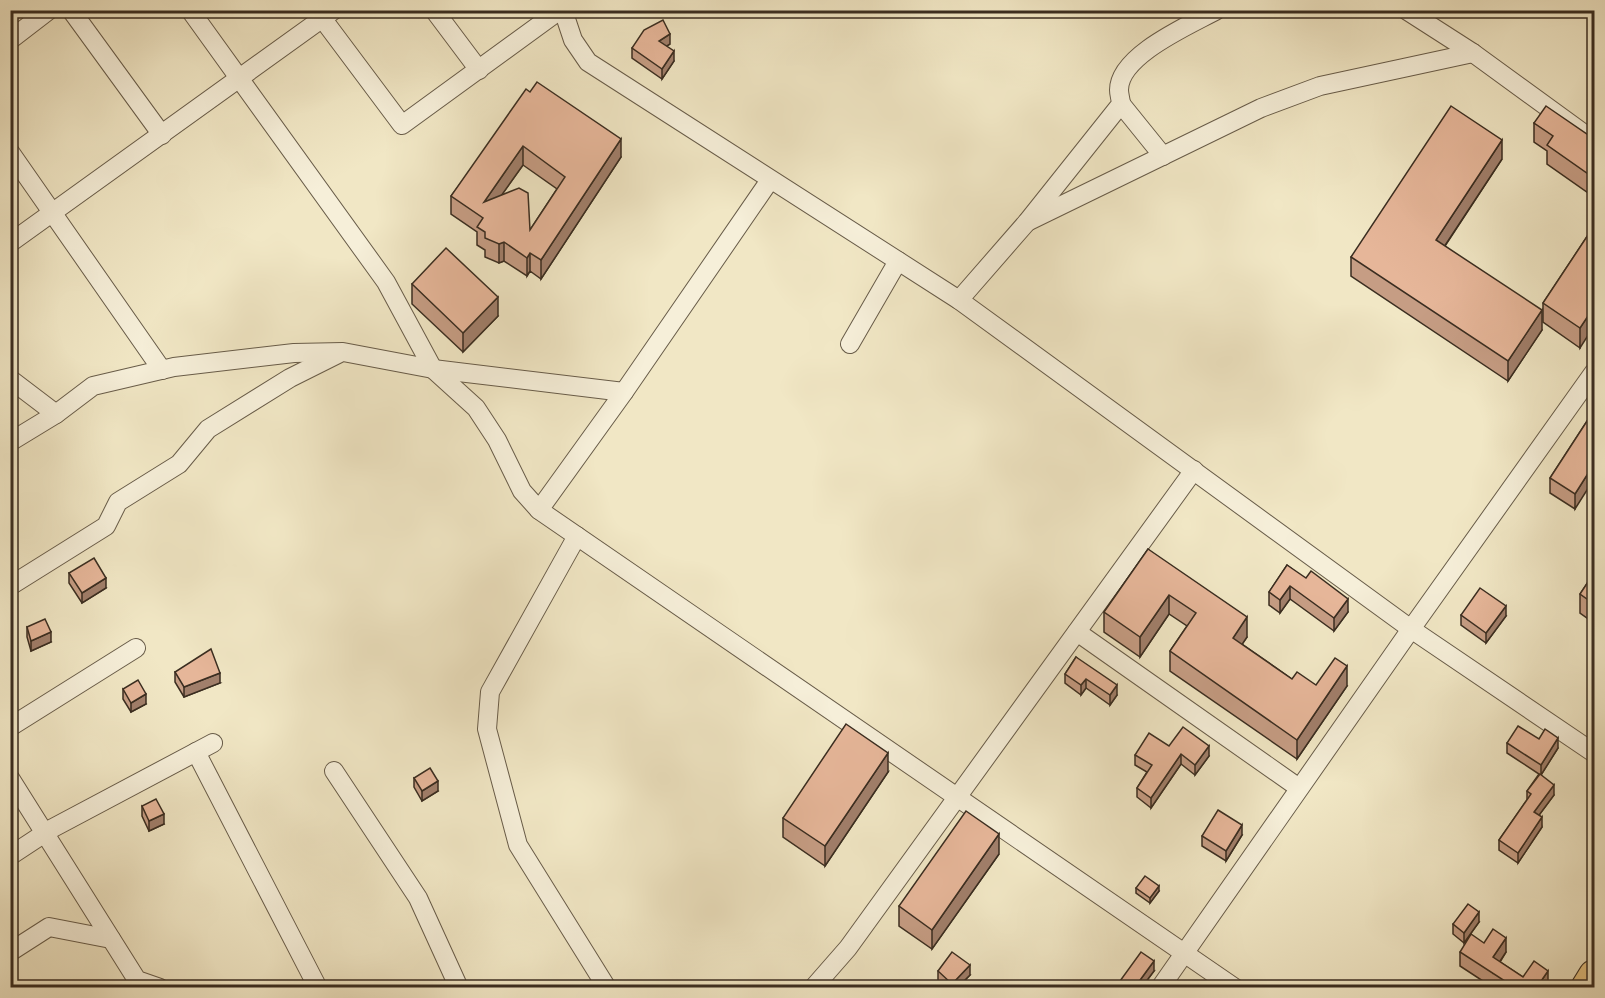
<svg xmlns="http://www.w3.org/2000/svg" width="1605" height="998" viewBox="0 0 1605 998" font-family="'Libre Bodoni',serif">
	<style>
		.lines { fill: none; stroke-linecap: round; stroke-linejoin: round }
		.minor-casing { stroke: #685c49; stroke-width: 20 }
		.trunk-casing { stroke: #3a2d20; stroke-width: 32 }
		.minor { stroke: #f6efd9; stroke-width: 18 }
		.trunk { stroke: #e8c482; stroke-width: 30 }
		.wall { fill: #c69d84; stroke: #3a2d20; stroke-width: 1.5; fill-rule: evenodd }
		.shaded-wall { fill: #a17f6b; stroke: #3a2d20; stroke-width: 1.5 }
		.building { fill: #e6b699; stroke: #3a2d20; stroke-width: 1.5; fill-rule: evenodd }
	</style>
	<rect width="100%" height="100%" fill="#f1e7c5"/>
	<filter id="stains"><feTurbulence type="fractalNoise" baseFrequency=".00333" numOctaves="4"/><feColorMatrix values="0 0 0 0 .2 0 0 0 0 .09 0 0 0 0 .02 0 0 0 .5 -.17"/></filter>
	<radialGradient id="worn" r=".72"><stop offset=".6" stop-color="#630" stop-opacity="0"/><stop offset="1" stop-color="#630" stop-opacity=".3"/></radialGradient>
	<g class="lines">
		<defs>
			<g id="minor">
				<polyline points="71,10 162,135"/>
				<polyline points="190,10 386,282 433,369 476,408 497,440 522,491 539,510 1235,988"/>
				<polyline points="316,10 402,125 560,10"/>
				<polyline points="434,10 479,70"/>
				<polyline points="560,10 566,19 573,40 588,62 959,300 1411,629 1594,753"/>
				<polyline points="1406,10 1473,53 1594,141"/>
				<polyline points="10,40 49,10"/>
				<polyline points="1121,104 1163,156"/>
				<polyline points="10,152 162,370"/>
				<polyline points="1027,222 1261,108 1320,86 1473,53"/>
				<polyline points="10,243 334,10"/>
				<path d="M959 300 1027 222 1121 104C1121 100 1119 95 1119 90 1119 55 1190 25 1217 10"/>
				<polyline points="850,344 898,261"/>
				<polyline points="10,379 56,414"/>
				<polyline points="10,442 56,414 93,386 174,367 294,353 343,352 433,369 624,392"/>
				<polyline points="539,510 624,392 770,180"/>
				<polyline points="577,536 490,692 487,729 518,845 607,988"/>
				<polyline points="10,586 106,526 118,502 179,464 208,429 290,378 338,354"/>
				<polyline points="1077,632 1299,788"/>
				<polyline points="10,727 136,648"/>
				<polyline points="196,752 318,988"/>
				<polyline points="334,771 418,898 459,988"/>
				<polyline points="10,778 137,980 160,988"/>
				<polyline points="10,856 51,829 213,743"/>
				<polyline points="10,952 49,927 111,939"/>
				<polyline points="813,988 848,948 1194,470"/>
				<polyline points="1160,988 1411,629 1594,372"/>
			</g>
			<polyline id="trunk" points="1586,988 1594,975"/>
		</defs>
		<use href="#minor" class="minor-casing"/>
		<use href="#trunk" class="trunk-casing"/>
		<use href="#minor" class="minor"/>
		<use href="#trunk" class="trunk"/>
	</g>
	<g class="wall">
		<polygon points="670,44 666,46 674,61 662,79 632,58 632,48"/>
		<path d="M530 92 621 157 541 279 530 271 527 276 504 261 499 263 485 257V250L477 245V232L451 214V196ZM523 165 557 189 530 230 502 194Z"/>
		<polygon points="1534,123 1594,139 1594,197 1547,164 1547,151 1534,142"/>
		<polygon points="1502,159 1445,246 1542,330 1508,381 1351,276 1351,257"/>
		<polygon points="1594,226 1580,348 1543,322 1543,303"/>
		<polygon points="412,284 498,316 463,352 412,304"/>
		<polygon points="1589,418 1575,509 1550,493 1550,478"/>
		<polygon points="1148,549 1247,637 1242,644 1292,679 1316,685 1347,686 1297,759 1170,671 1170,651 1187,626 1169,614 1140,657 1104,632 1104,612"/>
		<polygon points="1287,565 1348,612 1334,631 1290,599 1280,613 1269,605 1269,592"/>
		<polygon points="69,573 106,588 82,603 69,583"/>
		<polygon points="1594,573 1594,623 1580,613 1580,594"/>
		<polygon points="1461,615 1506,616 1486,643 1461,625"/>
		<polygon points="27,627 51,642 31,651 27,637"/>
		<polygon points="1076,657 1117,695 1110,705 1086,688 1081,695 1065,683 1065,674"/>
		<polygon points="175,672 220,683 184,697 175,682"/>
		<polygon points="123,689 146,704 131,712 123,699"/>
		<polygon points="1539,739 1558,748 1541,775 1554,795 1539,815 1542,827 1518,863 1499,850 1499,840 1527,800 1527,791 1539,774 1507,753 1507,743"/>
		<polygon points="1169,746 1209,756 1195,775 1181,764 1151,808 1137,797 1137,788 1147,772 1135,765 1135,755"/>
		<polygon points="888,772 825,866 783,837 783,818"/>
		<polygon points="414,778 438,791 422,801 414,787"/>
		<polygon points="142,806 164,824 149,831 142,816"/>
		<polygon points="1242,835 1226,861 1202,846 1202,836"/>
		<polygon points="999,854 932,949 899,926 899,906"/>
		<polygon points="1136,888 1159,891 1150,903 1136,893"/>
		<polygon points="1479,922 1464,943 1453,934 1453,924"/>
		<polygon points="1484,943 1506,952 1500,962 1523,977 1548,986 1547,987 1492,987 1460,966 1460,952"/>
		<polygon points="938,971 970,975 958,987 945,987 938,981"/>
		<polygon points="1154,971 1142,987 1120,987 1120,981"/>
	</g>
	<g class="shaded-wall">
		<polygon points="670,34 670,44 659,51 659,41"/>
		<polygon points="674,51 674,61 662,79 662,69"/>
		<polygon points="621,139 621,157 541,279 541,260"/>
		<polygon points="1502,140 1502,159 1436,259 1436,240"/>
		<polygon points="523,146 523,165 484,220 484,202"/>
		<polygon points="504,242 504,261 499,263 499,244"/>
		<polygon points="530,253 530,271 527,276 527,258"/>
		<polygon points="498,297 498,316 463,352 463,333"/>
		<polygon points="1594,307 1594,326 1580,348 1580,328"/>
		<polygon points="1542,310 1542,330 1508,381 1508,361"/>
		<polygon points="1594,464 1594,479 1575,509 1575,494"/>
		<polygon points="106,578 106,588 82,603 82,593"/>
		<polygon points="1290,586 1290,599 1280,613 1280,600"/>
		<polygon points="1169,595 1169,614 1140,657 1140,637"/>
		<polygon points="1348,599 1348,612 1334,631 1334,618"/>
		<polygon points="1506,606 1506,616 1486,643 1486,633"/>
		<polygon points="1247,617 1247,637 1233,658 1233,638"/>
		<polygon points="51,632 51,642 31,651 31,641"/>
		<polygon points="1347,666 1347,686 1297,759 1297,740"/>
		<polygon points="220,673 220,683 184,697 184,687"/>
		<polygon points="1086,679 1086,688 1081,695 1081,685"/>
		<polygon points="1117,685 1117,695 1110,705 1110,695"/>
		<polygon points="146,694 146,704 131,712 131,703"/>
		<polygon points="1558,738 1558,748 1541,775 1541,765"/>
		<polygon points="1209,746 1209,756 1195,775 1195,765"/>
		<polygon points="888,753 888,772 825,866 825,846"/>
		<polygon points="1181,754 1181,764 1151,808 1151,798"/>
		<polygon points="438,781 438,791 422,801 422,791"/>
		<polygon points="1554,785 1554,795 1534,822 1534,812"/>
		<polygon points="164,814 164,824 149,831 149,821"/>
		<polygon points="1542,817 1542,827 1518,863 1518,853"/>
		<polygon points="1242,825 1242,835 1226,861 1226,851"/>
		<polygon points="999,834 999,854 932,949 932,930"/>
		<polygon points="1159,886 1159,891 1150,903 1150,898"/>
		<polygon points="1479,912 1479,922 1464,943 1464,933"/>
		<polygon points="1506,938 1506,952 1493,972 1493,957"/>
		<polygon points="1154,961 1154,971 1142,987 1135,987"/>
		<polygon points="970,965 970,975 958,987 952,987 952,984"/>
		<polygon points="1548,971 1548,986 1547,987 1537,987"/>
	</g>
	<g class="building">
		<polygon points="663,20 670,34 659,41 674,51 662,69 632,48 644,30"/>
		<path d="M537 82 621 139 541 260 530 253 527 258 504 242 499 244 485 238V232L477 227 483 218 451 196 526 89 530 92ZM523 146 565 177 530 230 528 193 519 188 484 202Z"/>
		<polygon points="1451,106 1502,140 1436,240 1542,310 1508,361 1351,257"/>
		<polygon points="1546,106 1594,139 1594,178 1547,145 1553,136 1534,123"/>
		<polygon points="1594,226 1594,307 1580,328 1543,303"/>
		<polygon points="446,248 498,297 463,333 412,284"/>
		<polygon points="1589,418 1594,422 1594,464 1575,494 1550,478"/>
		<polygon points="1148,549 1247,617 1233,638 1292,679 1297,672 1316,685 1335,658 1347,666 1297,740 1170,651 1196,613 1169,595 1140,637 1104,612"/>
		<polygon points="94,558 106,578 82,593 69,573"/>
		<polygon points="1287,565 1306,578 1311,571 1348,599 1334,618 1290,586 1280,600 1269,592"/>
		<polygon points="1594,573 1594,604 1580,594"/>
		<polygon points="1480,588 1506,606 1486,633 1461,615"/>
		<polygon points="45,619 51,632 31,641 27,627"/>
		<polygon points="211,649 220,673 184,687 175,672"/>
		<polygon points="1076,657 1117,685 1110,695 1086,679 1081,685 1065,674"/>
		<polygon points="138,680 146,694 131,703 123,689"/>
		<polygon points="846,724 888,753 825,846 783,818"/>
		<polygon points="1518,726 1539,739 1545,729 1558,738 1541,765 1507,743"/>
		<polygon points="1183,727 1209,746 1195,765 1181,754 1151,798 1137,788 1152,765 1135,755 1149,733 1169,746"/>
		<polygon points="430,768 438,781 422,791 414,778"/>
		<polygon points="1540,774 1554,785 1534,812 1542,817 1518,853 1499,840 1531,794 1527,791"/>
		<polygon points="156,799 164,814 149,821 142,806"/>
		<polygon points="1218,810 1242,825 1226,851 1202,836"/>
		<polygon points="966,811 999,834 932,930 899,906"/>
		<polygon points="1145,876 1159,886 1150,898 1136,888"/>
		<polygon points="1468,904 1479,912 1464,933 1453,924"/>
		<polygon points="1493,929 1506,938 1493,957 1523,977 1534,961 1548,971 1537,987 1514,987 1460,952 1471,934 1484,943"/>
		<polygon points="952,952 970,965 952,984 938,971"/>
		<polygon points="1141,952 1154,961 1135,987 1130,987 1120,981"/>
	</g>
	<rect width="1605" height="998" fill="none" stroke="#f1e7c5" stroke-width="36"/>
	<rect x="12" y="12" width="1581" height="974" fill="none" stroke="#3a2d20" stroke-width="3"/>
	<rect x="18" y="18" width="1569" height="962" fill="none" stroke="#3a2d20" stroke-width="1.5"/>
	<rect width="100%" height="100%" filter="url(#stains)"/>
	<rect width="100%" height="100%" fill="url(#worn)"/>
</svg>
